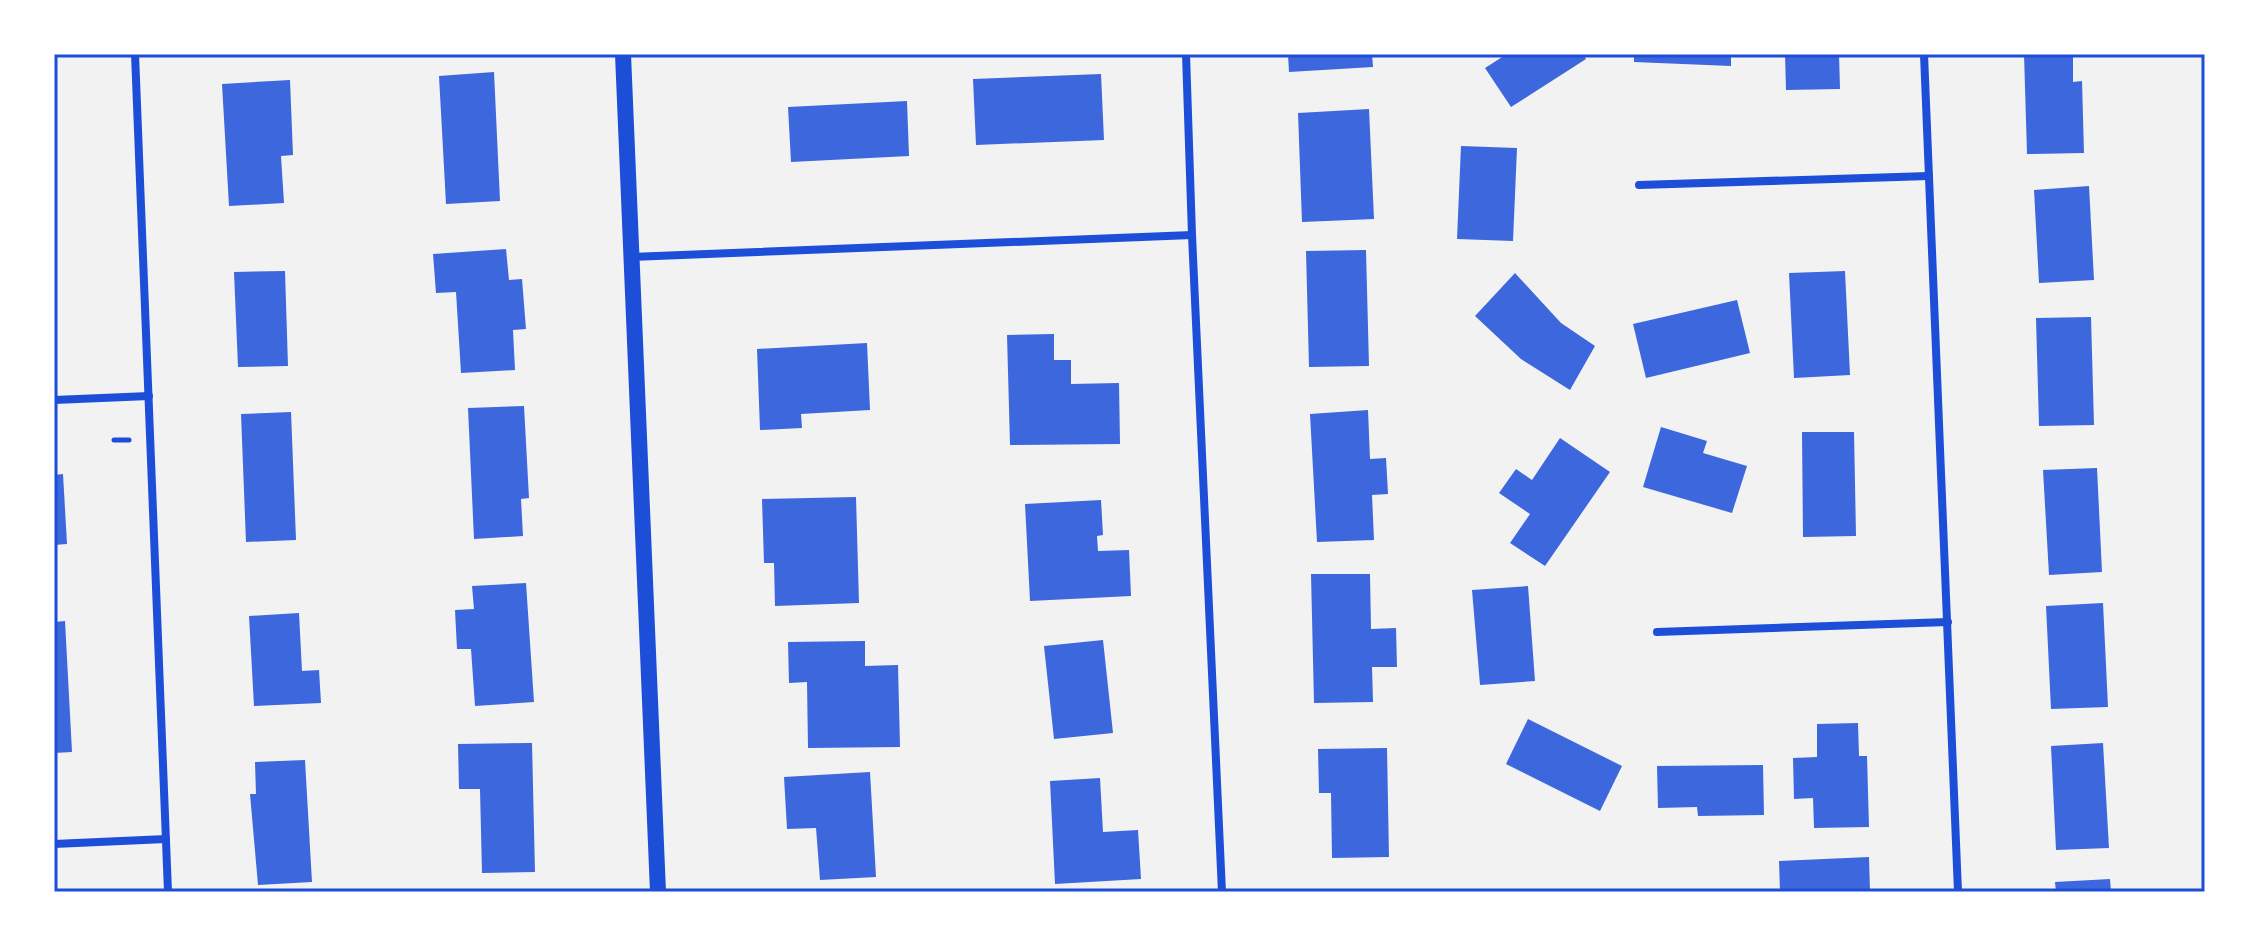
<svg xmlns="http://www.w3.org/2000/svg" width="2259" height="946" viewBox="0 0 2259 946" font-family="'Playfair Display',serif">
	<style>
		.building { fill: #3d67dc }
		.lines { fill: none; stroke-linecap: round; stroke-linejoin: round }
		.path { stroke: #1d4ed8; stroke-width: 5 }
		.minor { stroke: #1d4ed8; stroke-width: 8 }
		.secondary { stroke: #1d4ed8; stroke-width: 16 }
		.neatline { fill: none; stroke: #1d4ed8; stroke-width: 3 }
	</style>
	<rect width="100%" height="100%" fill="#f2f2f2"/>
	<g class="building">
		<polygon points="1288,54 1372,54 1373,67 1289,72"/>
		<polygon points="1507,54 1583,54 1586,59 1511,107 1485,68"/>
		<polygon points="1634,54 1731,54 1731,66 1634,62"/>
		<polygon points="1785,54 1839,54 1840,89 1786,90"/>
		<polygon points="2024,54 2073,54 2073,82 2082,81 2084,153 2027,154"/>
		<polygon points="494,72 500,201 446,204 439,76"/>
		<polygon points="1101,74 1104,140 976,145 973,79"/>
		<polygon points="290,80 293,155 281,156 284,203 229,206 222,84"/>
		<polygon points="907,101 909,156 791,162 788,107"/>
		<polygon points="1369,109 1374,219 1302,222 1298,113"/>
		<polygon points="1461,146 1517,148 1513,241 1457,239"/>
		<polygon points="2089,186 2094,280 2039,283 2034,190"/>
		<polygon points="506,249 509,280 522,279 526,329 513,330 515,370 461,373 456,292 436,293 433,254"/>
		<polygon points="1366,250 1369,366 1309,367 1306,251"/>
		<polygon points="285,271 288,366 238,367 234,272"/>
		<polygon points="1845,271 1850,375 1794,378 1789,273"/>
		<polygon points="1515,273 1561,323 1595,346 1570,390 1521,359 1475,316"/>
		<polygon points="1737,300 1750,353 1646,378 1633,324"/>
		<polygon points="2091,317 2094,425 2039,426 2036,318"/>
		<polygon points="1054,334 1054,360 1071,360 1071,384 1119,383 1120,444 1010,445 1007,335"/>
		<polygon points="867,343 870,410 801,414 802,428 760,430 757,349"/>
		<polygon points="524,406 529,498 521,499 523,536 474,539 468,408"/>
		<polygon points="1368,410 1370,459 1386,458 1388,494 1372,495 1374,540 1317,542 1310,414"/>
		<polygon points="291,412 296,540 246,542 241,414"/>
		<polygon points="1661,427 1707,441 1703,453 1747,466 1732,513 1643,487"/>
		<polygon points="1802,432 1854,432 1856,536 1803,537"/>
		<polygon points="1560,438 1610,472 1545,566 1510,543 1530,514 1499,493 1516,469 1532,480"/>
		<polygon points="2097,468 2102,572 2049,575 2043,470"/>
		<polygon points="63,474 67,544 54,545 54,475"/>
		<polygon points="856,497 859,603 775,606 774,563 764,563 762,499"/>
		<polygon points="1101,500 1103,535 1097,536 1098,551 1129,550 1131,596 1030,601 1025,504"/>
		<polygon points="1311,574 1370,574 1371,629 1396,628 1397,667 1372,667 1373,702 1314,703"/>
		<polygon points="526,583 534,702 475,706 471,649 457,649 455,610 474,609 472,586"/>
		<polygon points="1528,586 1535,681 1480,685 1472,590"/>
		<polygon points="2103,603 2108,707 2051,709 2046,606"/>
		<polygon points="299,613 302,671 319,670 321,703 254,706 249,616"/>
		<polygon points="65,621 72,752 54,753 54,622"/>
		<polygon points="1103,640 1113,733 1054,739 1044,646"/>
		<polygon points="865,641 865,666 898,665 900,747 808,748 807,682 789,683 788,642"/>
		<polygon points="1528,719 1622,766 1600,811 1506,764"/>
		<polygon points="1858,723 1859,756 1867,756 1869,827 1814,828 1813,798 1794,799 1793,758 1817,757 1817,724"/>
		<polygon points="532,743 535,872 482,873 480,789 459,789 458,744"/>
		<polygon points="2103,743 2109,848 2056,850 2051,746"/>
		<polygon points="1387,748 1389,857 1332,858 1331,793 1319,793 1318,749"/>
		<polygon points="305,760 312,882 258,885 250,794 256,794 255,762"/>
		<polygon points="1763,765 1764,815 1698,816 1697,807 1658,808 1657,766"/>
		<polygon points="870,772 876,877 820,880 816,828 787,829 784,777"/>
		<polygon points="1100,778 1103,832 1138,830 1141,879 1055,884 1050,781"/>
		<polygon points="1869,857 1870,892 1780,892 1779,861"/>
		<polygon points="2110,879 2111,892 2056,892 2055,882"/>
	</g>
	<g class="lines">
		<polyline class="path" points="114,440 129,440"/>
		<g class="minor">
			<polyline points="135,54 168,892"/>
			<polyline points="1186,54 1192,235 1222,892"/>
			<polyline points="1924,54 1958,892"/>
			<polyline points="1639,185 1929,176"/>
			<polyline points="631,257 1192,235"/>
			<polyline points="54,400 149,396"/>
			<polyline points="1657,632 1948,622"/>
			<polyline points="54,844 166,839"/>
		</g>
		<polyline class="secondary" points="623,54 658,892"/>
	</g>
	<rect width="2259" height="946" fill="none" stroke="#ffffff" stroke-width="112"/>
	<rect x="56" y="56" width="2147" height="834" class="neatline"/>
</svg>
